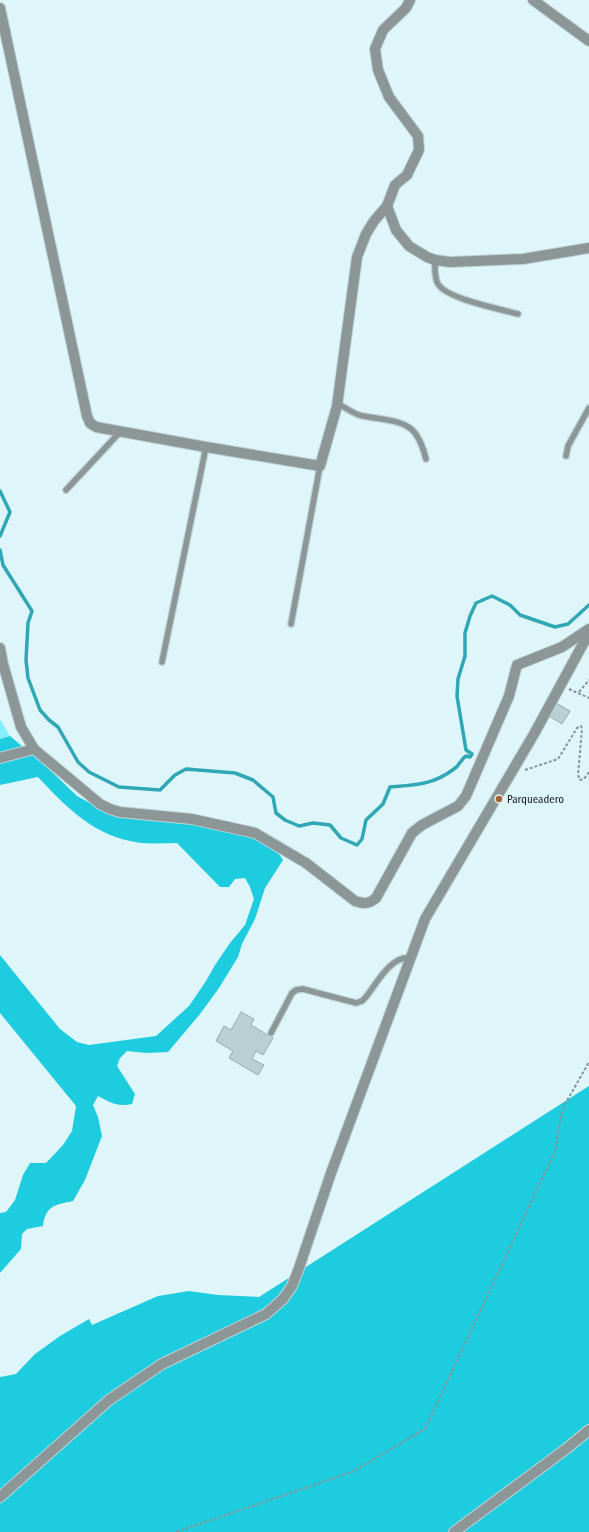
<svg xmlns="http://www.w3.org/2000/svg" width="589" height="1532" viewBox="0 0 589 1532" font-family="'Fira Sans Condensed',sans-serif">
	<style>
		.green { fill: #85eefc }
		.forest { fill: #1eccdf }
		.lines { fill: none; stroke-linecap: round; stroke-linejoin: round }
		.stream { stroke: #2fa7b5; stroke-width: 3.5 }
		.building { fill: #b9d0d3; stroke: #97adb0 }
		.service-casing { stroke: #bed3d6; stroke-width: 8 }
		.minor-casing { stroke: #bed3d6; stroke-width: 12 }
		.path { stroke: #839597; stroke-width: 2; stroke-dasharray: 3 2; stroke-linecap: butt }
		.service { stroke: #8c9697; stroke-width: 5.5 }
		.minor { stroke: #8c9697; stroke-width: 10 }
		.poi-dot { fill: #a5642f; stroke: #def6f9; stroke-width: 1.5 }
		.labels { text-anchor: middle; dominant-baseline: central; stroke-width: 3.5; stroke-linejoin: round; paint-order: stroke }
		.poi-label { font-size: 11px; fill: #141d1e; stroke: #def6f9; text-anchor: start }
	</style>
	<rect width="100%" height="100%" fill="#def6f9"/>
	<polygon class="green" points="0,719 10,736 0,739"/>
	<g class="forest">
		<path d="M10 736 48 768 77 796 88 802 123 815 152 821 192 820 256 837 275 848 283 860 265 888 255 919 242 944 238 957 219 988 200 1014 168 1052 147 1053 127 1051 120 1058 117 1066 135 1094 132 1104C116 1107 112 1103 98 1096L93 1105 98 1117 102 1136 85 1180 73 1201C55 1205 46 1205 43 1226L27 1229 22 1234 21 1249 0 1273V1213L6 1212 15 1200 23 1175 30 1163H46L63 1145 72 1131 76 1106 0 1013V955L60 1029 77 1042 89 1045 156 1036 189 1006 206 981 215 965 230 943 245 925 254 899 250 887 245 878 235 879 229 887H220L177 843C165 843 153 844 141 843 95 837 68 809 38 777L0 785V739Z"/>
		<polygon points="589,1086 589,1532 0,1532 0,1377 16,1374 35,1354 60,1336 89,1319 92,1325 158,1296 189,1291 218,1295 259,1297"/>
	</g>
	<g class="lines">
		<g class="stream">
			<polyline points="0,491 10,512 0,536"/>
			<path d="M0 550 3 565 32 611 28 623 26 660 28 678 40 710 49 720 58 727 78 762 89 772 119 787 160 790 175 775 186 769 235 773 253 780 273 797 276 813 285 820 299 826 313 823 330 825 341 838 357 845 362 839 366 820 383 804 390 787C415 785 433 785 454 769 460 765 461 759 466 756L470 757 472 754 466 750 457 696 458 679 465 656V633L470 616 476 603 492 596 510 605 520 615 555 627 568 624 589 605"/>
		</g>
	</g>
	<g class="building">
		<polygon points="556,703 570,711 562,724 549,716"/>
		<polygon points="241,1012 254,1019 251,1025 273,1038 263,1055 256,1051 252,1059 264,1065 258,1075 229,1058 233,1051 216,1041 224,1026 231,1030"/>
	</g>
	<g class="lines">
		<defs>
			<g id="service">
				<path d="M435 260C435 268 434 277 438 284 447 299 500 309 518 314"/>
				<path d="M337 403C344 407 351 412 359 415 377 420 403 418 415 433 421 441 424 451 426 459"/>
				<polyline points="566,456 568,446 589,408"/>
				<polyline points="66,490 121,431"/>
				<polyline points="291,624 320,466"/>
				<polyline points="162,662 206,447"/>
				<path d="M271 1033 292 993 296 990 303 989 356 1003 362 1001 366 997C377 983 391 955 411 958"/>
			</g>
			<g id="minor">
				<polyline points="533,0 589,41"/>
				<polyline points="0,8 87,416 90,423 96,427 206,447 320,466 337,406 357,257 366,234 374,221 387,206 395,185 407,175 419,150 418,136 389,97 378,70 375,49 383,30 406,8 410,0"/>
				<polyline points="387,206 396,230 409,246 427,257 435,260 450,262 523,259 589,248"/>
				<path d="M0 648 3 664 21 727 34 749 100 804 110 809 120 812 192 819 255 833 306 863 355 901C364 904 369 904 376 898L412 833 422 825 458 806 466 796 509 696 517 665 562 647 589 629"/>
				<polyline points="0,758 34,749"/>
				<polyline points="0,1497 109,1400 162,1364 266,1314 283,1299 292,1286 299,1268 331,1173 425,919 534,734 589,633"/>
				<polyline points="454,1532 566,1449 589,1430"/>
			</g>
		</defs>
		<use href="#service" class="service-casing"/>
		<use href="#minor" class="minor-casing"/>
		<g class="path">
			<polyline points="569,689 589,698"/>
			<polyline points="579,692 589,680"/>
			<polyline points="525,770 558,759 577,728 581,726 582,729 578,775 580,780 584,779 589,772"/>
			<polyline points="176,1532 352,1472 425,1429 556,1149 558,1131 564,1106 589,1062"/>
		</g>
		<use href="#service" class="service"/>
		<use href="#minor" class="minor"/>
	</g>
	<circle class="poi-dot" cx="499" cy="799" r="4"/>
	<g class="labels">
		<g class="poi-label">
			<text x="507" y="799">Parqueadero</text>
		</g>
	</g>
</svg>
